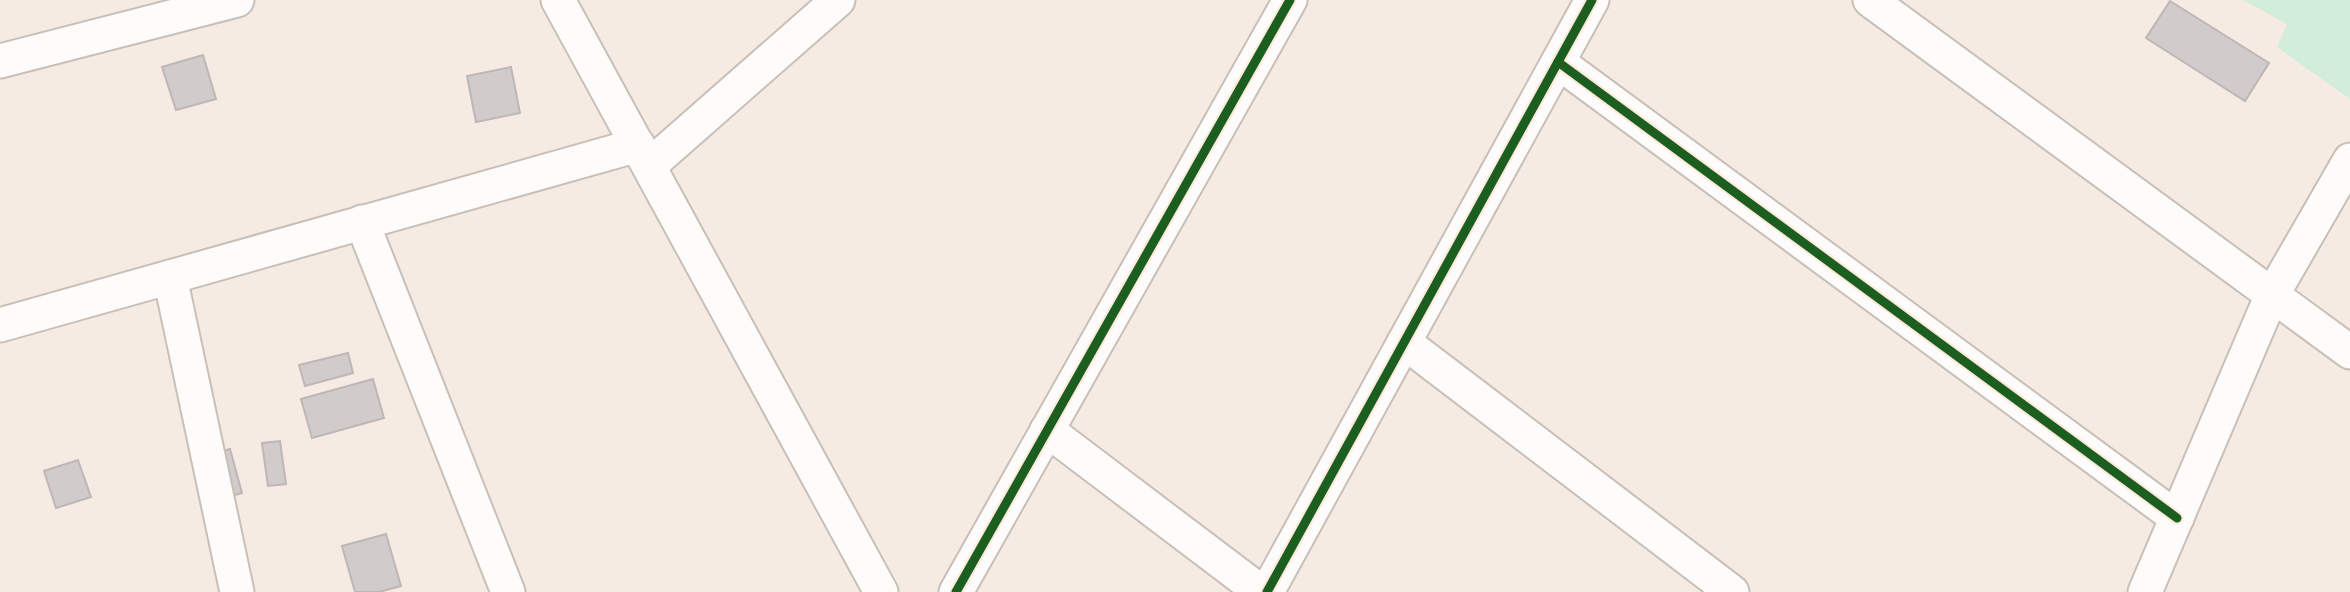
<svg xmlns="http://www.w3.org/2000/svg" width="2350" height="592" viewBox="0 0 2350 592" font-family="Helvetica,sans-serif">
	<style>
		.green { fill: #d2edd9 }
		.building { fill: #d2cbcb; stroke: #beb6b7; stroke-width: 2 }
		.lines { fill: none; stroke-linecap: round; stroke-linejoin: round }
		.minor-casing { stroke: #c8bfb8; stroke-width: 37 }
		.minor { stroke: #fefcfb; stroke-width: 33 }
		.cycleway-casing { stroke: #fdeadb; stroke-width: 13 }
		.cycleway { stroke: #1b5e20; stroke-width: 9 }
	</style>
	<rect width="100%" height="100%" fill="#f5ebe3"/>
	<polygon class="green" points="2243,0 2350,0 2350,99 2277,47 2287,24"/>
	<g class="building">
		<polygon points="2170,1 2269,63 2245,101 2146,38"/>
		<polygon points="203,55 216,99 176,110 162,67"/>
		<polygon points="511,67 520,113 476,122 467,76"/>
		<polygon points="348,353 353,373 305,386 299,365"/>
		<polygon points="373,379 384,418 312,438 301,399"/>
		<polygon points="280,441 286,484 268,486 262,443"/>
		<polygon points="230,449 242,493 212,501 200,457"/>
		<polygon points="78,460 91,497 56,508 44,471"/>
		<polygon points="386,534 401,586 379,592 355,592 342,546"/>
	</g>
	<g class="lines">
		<defs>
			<g id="minor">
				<polyline points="558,0 881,592"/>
				<polyline points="1870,0 2350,352"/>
				<polyline points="0,61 237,0"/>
				<polyline points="1558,62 2177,518"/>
				<polyline points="649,166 838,0"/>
				<polyline points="362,222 508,592"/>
				<polyline points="170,277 237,592"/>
				<polyline points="0,325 638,145"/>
				<polyline points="1404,342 1732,592"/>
				<polyline points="1047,430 1261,592"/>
				<polyline points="956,592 1290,0"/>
				<polyline points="1267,592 1592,0"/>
				<polyline points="2145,592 2271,297 2350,160"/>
			</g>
		</defs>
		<use href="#minor" class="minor-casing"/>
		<use href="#minor" class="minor"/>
		<defs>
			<g id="cycleway">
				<polyline points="1558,62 2177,518"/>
				<polyline points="956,592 1290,0"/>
				<polyline points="1267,592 1592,0"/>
			</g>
		</defs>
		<use href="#cycleway" class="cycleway-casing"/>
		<use href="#cycleway" class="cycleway"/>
	</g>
</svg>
